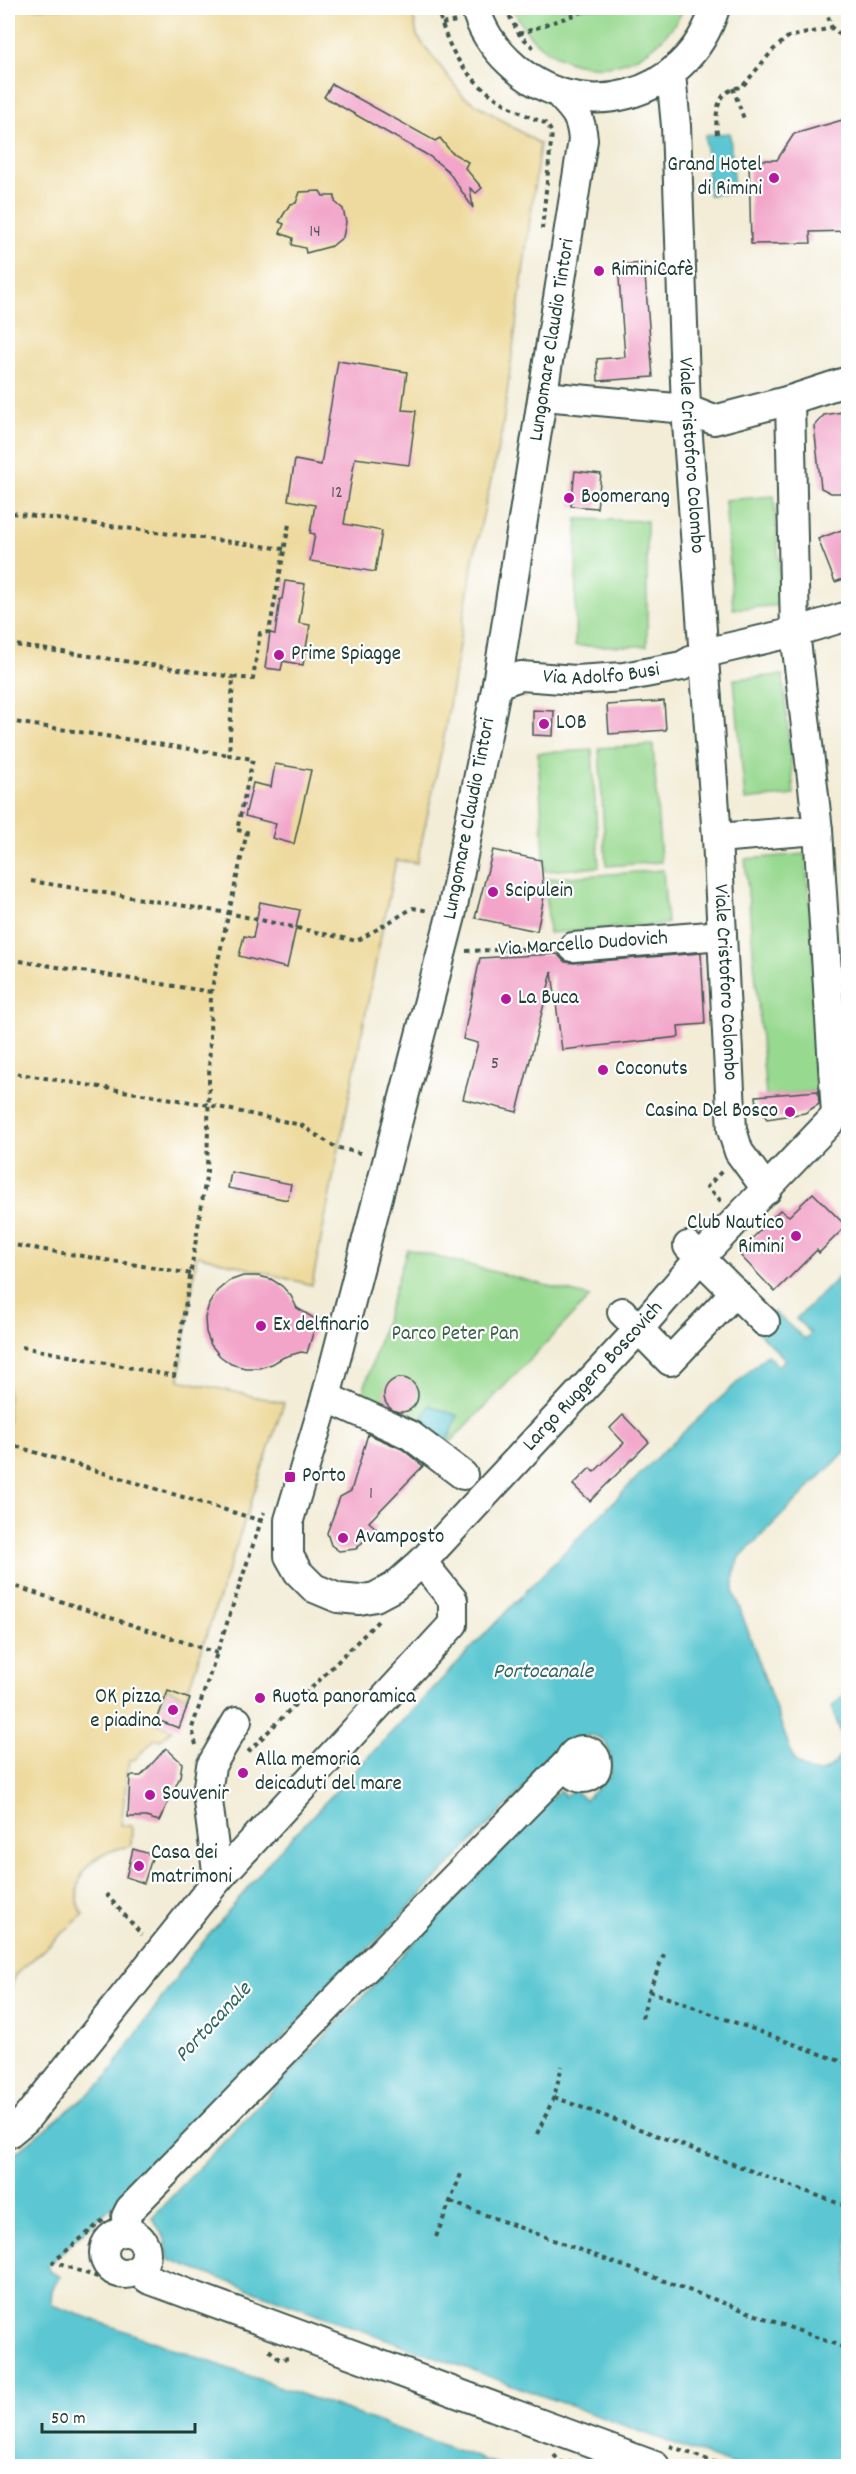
<svg xmlns="http://www.w3.org/2000/svg" width="856" height="2474" viewBox="0 0 856 2474" font-family="Dekko,sans-serif">
	<style>
		.green { fill: #98d990; stroke: #5c8b62; stroke-width: 1.5 }
		.sand { fill: #eeda9e; stroke: #868c69; stroke-width: 1.5 }
		.water { fill: #5bc7d2; stroke: #3d8283; stroke-width: 1.5 }
		.building { fill: #f2a5c9 }
		.lines { fill: none; stroke-linecap: round; stroke-linejoin: round }
		.minor-casing { stroke: #3f574d; stroke-width: 32 }
		.path { stroke: #3f574d; stroke-width: 4; stroke-dasharray: 4.5 4.5; stroke-linecap: butt }
		.minor { stroke: #fff; stroke-width: 28 }
		.poi-dot { fill: #b5179e; stroke: #fff; stroke-width: 2 }
		.labels { text-anchor: middle; dominant-baseline: central; stroke-width: 4.5; stroke-linejoin: round; paint-order: stroke }
		.number-label { font-size: 18px; fill: #545759 }
		.poi-label { font-size: 21px; fill: #1f3d34; stroke: #fff; text-anchor: start }
		.street-label { font-size: 21px; fill: #1f3d34; stroke: #fff }
		.park-label { font-size: 21px; fill: #3d644b; stroke: #fff }
		.water-label { font-size: 22px; font-style: italic; fill: #316663; stroke: #fff }
	</style>
	<rect width="100%" height="100%" fill="#fff"/>
	<filter id="ink" filterUnits="userSpaceOnUse"><feTurbulence type="fractalNoise" baseFrequency=".0167" numOctaves="2"/><feDisplacementMap in="SourceGraphic" scale="12" xChannelSelector="R" yChannelSelector="G"/><feConvolveMatrix kernelMatrix="1 2 1 2 8 2 1 2 1" color-interpolation-filters="sRGB"/></filter>
	<filter id="wash" filterUnits="userSpaceOnUse"><feTurbulence type="fractalNoise" baseFrequency=".008" numOctaves="4" result="noise"/><feDisplacementMap in="SourceGraphic" scale="24" xChannelSelector="R" yChannelSelector="G"/><feGaussianBlur stdDeviation="1.35" result="paint"/><feColorMatrix in="noise" values="0 0 0 0 0 0 0 0 0 0 0 0 0 0 0 0 0 1.4 0 .05"/><feComposite in="paint" operator="in"/></filter>
	<g filter="url(#wash)">
		<rect width="100%" height="100%" fill="#f3edd8"/>
		<g class="green">
			<path d="M512 8H684C658 61 599 85 546 50 530 40 521 24 512 8Z"/>
			<polygon points="774,496 782,605 733,609 725,500"/>
			<polygon points="577,519 647,521 647,646 575,646"/>
			<polygon points="783,675 794,795 745,800 734,679"/>
			<polygon points="653,745 661,862 606,866 599,748"/>
			<polygon points="592,750 599,867 545,871 538,753"/>
			<polygon points="805,854 826,1090 766,1096 745,859"/>
			<polygon points="663,870 667,924 549,933 545,879"/>
			<polygon points="407,1249 590,1297 440,1453 359,1406"/>
		</g>
		<path class="sand" d="M8 8H412L417 36 463 96 540 144 502 431 473 560 442 748 417 863 396 860 312 1285 197 1255 179 1380 284 1403 186 1696 167 1689 154 1722 172 1729 161 1740 155 1739 134 1760H129L121 1825 132 1826 131 1846C106 1850 81 1860 78 1889 77 1900 76 1905 84 1914L15 1975 8 1999Z"/>
		<g class="water">
			<polygon points="730,133 734,193 709,195 705,135"/>
			<path d="M848 1268V1449L740 1557 734 1574V1592L794 1760C816 1783 834 1771 845 1746L832 1707 848 1691V2466H735L169 2260 165 2239 152 2217 560 1790 565 1797 574 1790 585 1800 610 1776C614 1737 594 1722 562 1749L182 2142 47 2266 49 2271 61 2277C52 2286 50 2292 52 2305L501 2466H8V2159L103 2082 189 1959 274 1856 502 1616 659 1455 767 1355 778 1366 785 1359 757 1331 774 1312 805 1339 811 1333 796 1319Z"/>
			<polygon points="429,1405 458,1416 448,1440 419,1429"/>
		</g>
		<g id="blocks">
			<g class="building">
				<polygon points="332,84 435,141 440,138 451,152 468,162 465,168 482,188 476,193 470,188 473,208 448,171 429,156 324,97"/>
				<polygon points="849,118 849,231 810,232 811,243 751,244 749,160 777,160 794,134"/>
				<polygon points="320,191 323,196 335,196 335,202 343,209 346,222 343,237 332,246 306,253 305,248 292,245 293,238 280,233 284,224 279,222 290,204 296,203 300,192"/>
				<polygon points="644,263 653,377 598,381 597,359 625,357 618,265"/>
				<polygon points="338,361 407,372 402,410 416,411 409,465 355,458 344,524 382,531 375,572 310,561 315,534 310,533 315,505 288,500 295,460 321,465"/>
				<polygon points="849,411 849,493 831,493 821,488 814,426 824,415"/>
				<polygon points="575,471 601,474 597,508 571,506"/>
				<polygon points="849,527 849,577 835,582 818,539"/>
				<polygon points="285,581 305,584 299,623 310,625 303,665 283,661 281,670 265,668 270,633 275,634 280,599 282,599"/>
				<polygon points="664,701 666,730 609,734 607,705"/>
				<polygon points="533,710 554,711 553,736 533,735"/>
				<polygon points="275,764 311,770 294,844 272,838 276,824 245,816 253,783 271,787"/>
				<polygon points="493,850 541,860 544,897 537,931 475,918"/>
				<polygon points="260,902 300,910 287,968 239,956 244,936 253,938"/>
				<polygon points="701,953 705,1024 678,1026 679,1037 562,1050 552,972 517,1112 463,1099 478,1043 463,1039 480,958 557,954 565,962 574,963"/>
				<polygon points="818,1091 819,1104 805,1113 767,1119 757,1106 756,1096"/>
				<polygon points="231,1172 291,1184 288,1200 228,1188"/>
				<polygon points="813,1193 846,1226 819,1253 817,1250 775,1292 738,1253 780,1210 789,1216"/>
				<polygon points="243,1276 258,1276 271,1279 282,1286 291,1296 297,1308 317,1320 307,1353 301,1352 284,1357 272,1364 259,1368 245,1368 231,1364 220,1356 211,1345 206,1332 205,1318 209,1304 217,1291 229,1281"/>
				<circle cx="401" cy="1395" r="17"/>
				<polygon points="623,1415 649,1442 590,1501 573,1485 590,1468 594,1472 624,1443 610,1428"/>
				<polygon points="368,1434 402,1449 423,1466 369,1522 376,1528 356,1549 339,1551 331,1545 327,1533 340,1497 351,1491"/>
				<polygon points="168,1691 190,1699 179,1728 157,1720"/>
				<polygon points="166,1748 182,1763 180,1777 159,1821 146,1817 128,1817 130,1776 141,1776"/>
				<polygon points="133,1849 153,1855 144,1883 126,1877"/>
			</g>
		</g>
	</g>
	<g filter="url(#ink)">
		<use href="#blocks" fill-opacity="0" stroke="#3f574d" stroke-width="1.5"/>
		<g class="lines">
			<defs>
				<g id="minor">
					<path d="M476 8C480 28 494 48 509 62 578 129 687 99 715 8"/>
					<path id="s1" d="M671 74 676 126 686 409 717 838 732 1130 739 1152 767 1190"/>
					<path id="s2" d="M559 94C575 111 581 116 583 140L497 684 451 916 326 1397 289 1520V1556L298 1572 314 1588 338 1598 359 1600 375 1597 394 1587 422 1562 639 1329 700 1258 848 1103"/>
					<polyline points="544,396 686,409 714,420 790,400 848,381"/>
					<polyline points="790,400 795,632 818,830 836,1114"/>
					<path id="s3" d="M497 684 521 676 576 680 624 677 682 666 705 653 795 632 848 616"/>
					<polyline points="717,838 818,830"/>
					<polyline points="573,947 722,935"/>
					<polyline points="688,1246 765,1322"/>
					<polyline points="622,1312 670,1361 735,1292"/>
					<polyline points="326,1397 410,1435 463,1475"/>
					<circle cx="583" cy="1764" r="14"/>
					<polyline points="218,1879 453,1624 453,1600 422,1562"/>
					<polyline points="8,2134 25,2120 218,1879 207,1793 211,1766 237,1721"/>
					<polyline points="127,2232 126,2217 130,2209 570,1760"/>
					<circle cx="125" cy="2253" r="21"/>
					<polyline points="137,2270 148,2279 655,2466"/>
				</g>
			</defs>
			<use href="#minor" class="minor-casing"/>
			<g class="path">
				<path d="M438 8C451 72 489 101 547 124L552 133 542 229"/>
				<polyline points="505,8 519,34 535,49"/>
				<polyline points="825,8 832,28"/>
				<polyline points="442,24 456,21"/>
				<polyline points="519,34 594,8"/>
				<polyline points="733,88 744,119"/>
				<path d="M717 134C715 114 716 89 742 87L773 50 788 37 832 28 848 41"/>
				<polyline points="12,513 284,549"/>
				<polyline points="8,644 233,677"/>
				<polyline points="8,721 229,755"/>
				<polyline points="31,881 228,913 357,941 413,908 429,911"/>
				<polyline points="466,951 551,948"/>
				<polyline points="20,961 211,992"/>
				<polyline points="8,1072 209,1105 301,1125 335,1147 364,1154"/>
				<polyline points="721,1201 707,1187 723,1170"/>
				<polyline points="8,1244 192,1274"/>
				<polyline points="22,1347 174,1376 207,1171 211,992 247,832 237,830 253,759 229,755 233,677 253,679 260,633 269,632 289,524"/>
				<polyline points="8,1444 262,1521"/>
				<polyline points="8,1584 217,1653"/>
				<polyline points="196,1745 192,1728 264,1512"/>
				<polyline points="248,1752 378,1621"/>
				<polyline points="106,1894 142,1935"/>
				<polyline points="649,1991 848,2064"/>
				<polyline points="642,2018 649,1991 665,1952"/>
				<polyline points="554,2097 848,2207"/>
				<polyline points="537,2134 554,2097 562,2066"/>
				<polyline points="451,2202 848,2349"/>
				<polyline points="103,2220 53,2262 118,2284"/>
				<polyline points="436,2237 461,2174"/>
				<polyline points="269,2350 279,2359 291,2358"/>
				<polyline points="670,2446 725,2466"/>
				<polyline points="554,2455 560,2462 571,2462"/>
			</g>
			<use href="#minor" class="minor"/>
		</g>
	</g>
	<g class="poi-dot">
		<circle cx="774" cy="178" r="6"/>
		<circle cx="599" cy="271" r="6"/>
		<circle cx="569" cy="498" r="6"/>
		<circle cx="279" cy="655" r="6"/>
		<circle cx="544" cy="724" r="6"/>
		<circle cx="493" cy="892" r="6"/>
		<circle cx="506" cy="999" r="6"/>
		<circle cx="603" cy="1070" r="6"/>
		<circle cx="790" cy="1112" r="6"/>
		<circle cx="796" cy="1236" r="6"/>
		<circle cx="261" cy="1326" r="6"/>
		<rect x="284" y="1471" width="12" height="12" rx="3"/>
		<circle cx="343" cy="1538" r="6"/>
		<circle cx="260" cy="1698" r="6"/>
		<circle cx="173" cy="1710" r="6"/>
		<circle cx="243" cy="1773" r="6"/>
		<circle cx="150" cy="1795" r="6"/>
		<circle cx="139" cy="1866" r="6"/>
	</g>
	<g class="labels">
		<g class="number-label">
			<text x="315" y="232">14</text>
			<text x="337" y="493">12</text>
			<text x="495" y="1064">5</text>
			<text x="371" y="1494">1</text>
		</g>
		<g class="poi-label">
			<text x="762" y="166" text-anchor="end">Grand Hotel<tspan x="762" dy="24">di Rimini</tspan></text>
			<text x="611" y="271">RiminiCafè</text>
			<text x="581" y="498">Boomerang</text>
			<text x="291" y="655">Prime Spiagge</text>
			<text x="556" y="724">LOB</text>
			<text x="505" y="892">Scipulein</text>
			<text x="518" y="999">La Buca</text>
			<text x="615" y="1070">Coconuts</text>
			<text x="778" y="1112" text-anchor="end">Casina Del Bosco</text>
			<text x="784" y="1224" text-anchor="end">Club Nautico<tspan x="784" dy="24">Rimini</tspan></text>
			<text x="273" y="1326">Ex delfinario</text>
			<text x="302" y="1477">Porto</text>
			<text x="355" y="1538">Avamposto</text>
			<text x="161" y="1698" text-anchor="end">OK pizza<tspan x="161" dy="24">e piadina</tspan></text>
			<text x="272" y="1698">Ruota panoramica</text>
			<text x="255" y="1761">Alla memoria<tspan x="255" dy="24">deicaduti del mare</tspan></text>
			<text x="162" y="1795">Souvenir</text>
			<text x="151" y="1854">Casa dei<tspan x="151" dy="24">matrimoni</tspan></text>
		</g>
		<g class="street-label">
			<text transform="translate(553 340) rotate(-81)">Lungomare Claudio Tintori</text>
			<text stroke="none"><textPath href="#s1" startOffset="382">Viale Cristoforo Colombo</textPath></text>
			<text stroke="none"><textPath href="#s3" startOffset="106">Via Adolfo Busi</textPath></text>
			<text transform="translate(470 819) rotate(-79)">Lungomare Claudio Tintori</text>
			<text transform="translate(583 945) rotate(-4)">Via Marcello Dudovich</text>
			<text stroke="none"><textPath href="#s1" startOffset="910">Viale Cristoforo Colombo</textPath></text>
			<text stroke="none"><textPath href="#s2" startOffset="1918">Largo Ruggero Boscovich</textPath></text>
		</g>
		<g class="park-label">
			<text x="455" y="1335">Parco Peter Pan</text>
		</g>
		<g class="water-label">
			<text x="543" y="1672">Portocanale</text>
			<text transform="translate(214 2023) rotate(-47)">Portocanale</text>
		</g>
	</g>
	<rect width="856" height="2474" fill="none" stroke="#fff" stroke-width="30"/>
	<path d="M42 2423v9h153v-9" fill="none" stroke="#1f3d34" stroke-width="3"/>
	<text x="51" y="2423" font-size="18" fill="#1f3d34" stroke="#ffffff" stroke-width="4.5" paint-order="stroke">50 m</text>
</svg>
